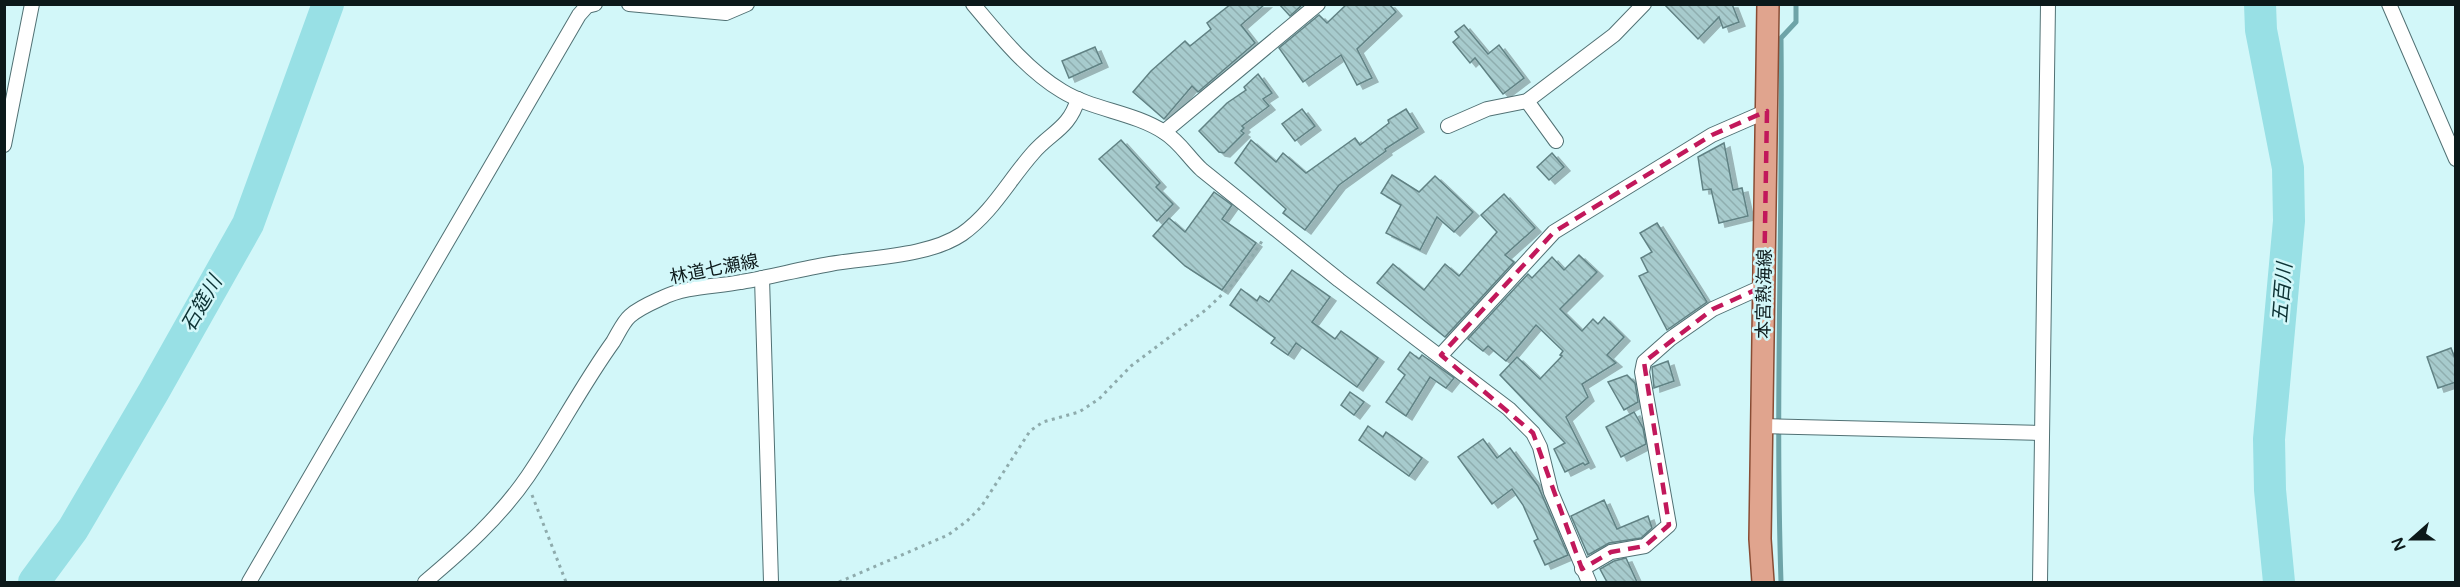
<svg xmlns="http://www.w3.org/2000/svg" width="2460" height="587" viewBox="0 0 2460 587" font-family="'Varela Round','Noto Sans JP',sans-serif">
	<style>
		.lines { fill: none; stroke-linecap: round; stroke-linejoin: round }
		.stream { stroke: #6ea4a8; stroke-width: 5 }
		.river { stroke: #98e0e5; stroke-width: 32 }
		.building { fill: url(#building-back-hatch); stroke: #618284; stroke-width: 1.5; filter: url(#shadow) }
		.street-casing { stroke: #517174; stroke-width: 16 }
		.primary-casing { stroke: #894c34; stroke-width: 24 }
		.path { stroke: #8eabac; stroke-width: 3; stroke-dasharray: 3 4.5; stroke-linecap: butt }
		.street { stroke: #fff; stroke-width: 14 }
		.primary { stroke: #e0a48e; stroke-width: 21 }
		.marked { fill: none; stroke: #c2185b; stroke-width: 4.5; stroke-dasharray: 12 8; stroke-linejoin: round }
		.labels { text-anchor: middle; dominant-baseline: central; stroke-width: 5; stroke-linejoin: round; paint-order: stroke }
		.street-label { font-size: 18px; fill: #0c191a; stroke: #d2f7f9 }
		.water-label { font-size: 20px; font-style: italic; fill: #0c3133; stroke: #d2f7f9 }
	</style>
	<defs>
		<pattern id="building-back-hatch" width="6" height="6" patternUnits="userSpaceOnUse" patternTransform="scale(1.5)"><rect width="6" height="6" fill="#a7cbcd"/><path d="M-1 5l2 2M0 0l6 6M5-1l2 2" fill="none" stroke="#8faeaf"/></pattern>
		<filter id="shadow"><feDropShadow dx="6" dy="4" stdDeviation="0" flood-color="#0004"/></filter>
	</defs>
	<rect width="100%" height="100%" fill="#d2f7f9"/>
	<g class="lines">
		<path class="stream" d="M1781 582C1775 401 1783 220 1781 38L1796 22V4"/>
		<g class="river">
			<polyline points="2260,4 2261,30 2288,168 2289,221 2269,439 2270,490 2279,582"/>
			<polyline points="34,582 73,529 154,391 248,224 328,4"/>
		</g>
	</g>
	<g class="building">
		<polygon points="1231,4 1265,4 1241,25 1255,43 1198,92 1192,86 1164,119 1133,92 1151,71 1185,41 1190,46 1211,29 1207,23"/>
		<polygon points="1279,4 1303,4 1290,16"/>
		<polygon points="1347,4 1389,4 1396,12 1357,49 1372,78 1357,85 1341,55 1303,82 1279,48 1319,15 1327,23"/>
		<polygon points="1664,4 1732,4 1739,22 1723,28 1719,17 1698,39"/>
		<polygon points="1464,25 1488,54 1499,45 1524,78 1503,94 1475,58 1470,63 1453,42 1459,37 1455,32"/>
		<polygon points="1095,47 1102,63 1069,78 1062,61"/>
		<polygon points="1258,74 1272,93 1263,99 1269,106 1242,126 1244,128 1241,131 1244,133 1224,153 1219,152 1199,131 1227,103 1246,90 1244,87"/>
		<polygon points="1302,109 1315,126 1295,141 1282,124"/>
		<polygon points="1406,109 1418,128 1385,149 1386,151 1339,185 1305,230 1283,213 1286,209 1235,163 1251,140 1276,162 1283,153 1306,173 1355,138 1360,145 1389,123 1388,120"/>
		<polygon points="1121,140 1160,183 1156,187 1173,204 1157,221 1099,159"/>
		<polygon points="1724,143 1733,190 1742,188 1748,216 1719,223 1711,189 1703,190 1698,157"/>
		<polygon points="1552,153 1564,167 1549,180 1537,167"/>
		<polygon points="1392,175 1419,192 1435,176 1473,212 1454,232 1437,217 1420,250 1386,233 1401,205 1381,193"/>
		<polygon points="1214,192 1232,205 1222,219 1256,243 1222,290 1185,266 1153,236 1169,218 1185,232"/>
		<polygon points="1504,194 1535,228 1505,255 1514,262 1445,337 1377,283 1393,264 1424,290 1445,264 1459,276 1497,232 1481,215"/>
		<polygon points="1657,223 1707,302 1667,330 1639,276 1648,272 1641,258 1652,252 1640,233"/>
		<polygon points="1579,255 1597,272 1560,309 1582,331 1593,319 1598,324 1604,317 1624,337 1607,355 1616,363 1582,384 1588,397 1566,417 1589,463 1585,465 1583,463 1565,472 1554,449 1565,443 1500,375 1517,357 1540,379 1562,356 1560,355 1563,351 1536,325 1506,361 1488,346 1483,351 1468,339 1528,274 1532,278 1552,257 1564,270"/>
		<polygon points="1292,270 1330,297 1312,322 1335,339 1341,331 1378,358 1357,387 1296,343 1288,355 1271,343 1275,338 1230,305 1241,289 1257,301 1260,296 1269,302"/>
		<polygon points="2451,348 2456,361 2456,382 2438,388 2427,357"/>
		<polygon points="1410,352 1419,359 1422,355 1454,378 1446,388 1430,377 1406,416 1386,402 1405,375 1398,369"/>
		<polygon points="1668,361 1674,381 1654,388 1652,367"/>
		<polygon points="1627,375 1635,383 1638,402 1624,410 1608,382"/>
		<polygon points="1350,392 1364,402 1354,415 1341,405"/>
		<polygon points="1634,412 1643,428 1646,444 1621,457 1606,427"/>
		<polygon points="1368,426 1383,437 1386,432 1422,458 1409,476 1359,440"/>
		<polygon points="1483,439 1497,458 1510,448 1538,486 1568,555 1545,565 1534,541 1538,539 1523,505 1512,489 1492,504 1458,457"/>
		<polygon points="1604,500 1617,529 1648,516 1652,528 1641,538 1609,543 1588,555 1571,516"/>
		<polygon points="1626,558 1637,582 1607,582 1600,569 1614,561"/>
	</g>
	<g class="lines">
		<defs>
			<g id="street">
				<polyline points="629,4 726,13 747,4"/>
				<path d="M973 4C999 35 1027 70 1062 91 1093 110 1133 112 1164 132 1180 142 1188 157 1202 170L1339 280 1509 409 1533 433 1540 447 1551 492 1589 582"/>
				<polyline points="2389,4 2456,159"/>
				<polyline points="1527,101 1556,141"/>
				<polyline points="1448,126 1487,109 1527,101 1614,35 1644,4"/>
				<polyline points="1164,132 1318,4"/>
				<polyline points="4,145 32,4"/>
				<polyline points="762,278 771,582"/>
				<polyline points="1441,355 1554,232 1712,135 1767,111"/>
				<polyline points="1762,426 2041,433"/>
				<polyline points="1582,569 1611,552 1645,546 1669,525 1642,372 1644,362 1670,339 1713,309 1764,286"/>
				<polyline points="249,582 579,15 587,6 595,4"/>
				<path d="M425 582C463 550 500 517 528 476 558 432 582 385 613 342 618 334 623 322 630 316 639 308 651 303 662 298 686 286 715 287 741 282 771 277 800 269 830 264 869 257 928 257 962 234 992 213 1009 180 1033 153 1051 132 1069 129 1078 99"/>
				<polyline points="2040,582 2048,4"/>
			</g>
			<polyline id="primary" points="1763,582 1760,539 1768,4"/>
		</defs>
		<use href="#street" class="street-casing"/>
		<use href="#primary" class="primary-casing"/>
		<g class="path">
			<polyline points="532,495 566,582"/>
			<polyline points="839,582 948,535 967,521 981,507 1030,431 1043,422 1079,412 1099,399 1131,366 1207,309 1236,281 1264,238"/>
		</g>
		<use href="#street" class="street"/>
		<use href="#primary" class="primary"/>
	</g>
	<path class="marked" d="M1767 111 1764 286 1713 309 1644 362 1669 525 1645 546 1611 552 1582 569 1533 433 1441 355 1554 232 1712 135Z"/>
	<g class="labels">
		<g class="street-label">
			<text transform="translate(714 269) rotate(-11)">林道七瀬線</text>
			<text transform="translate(1764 294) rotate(-89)">本宮熱海線</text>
		</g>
		<g class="water-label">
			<text transform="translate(2283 293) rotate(-85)">五百川</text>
			<text transform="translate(202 304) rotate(-60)">石筵川</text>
		</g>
	</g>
	<rect width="2460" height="587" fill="none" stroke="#0c191a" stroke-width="12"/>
	<g transform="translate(2412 539) rotate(249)" stroke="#d2f7f9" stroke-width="4.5" paint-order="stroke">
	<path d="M0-4.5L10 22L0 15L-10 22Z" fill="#0c191a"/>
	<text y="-9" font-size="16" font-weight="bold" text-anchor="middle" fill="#0c191a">N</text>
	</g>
</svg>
